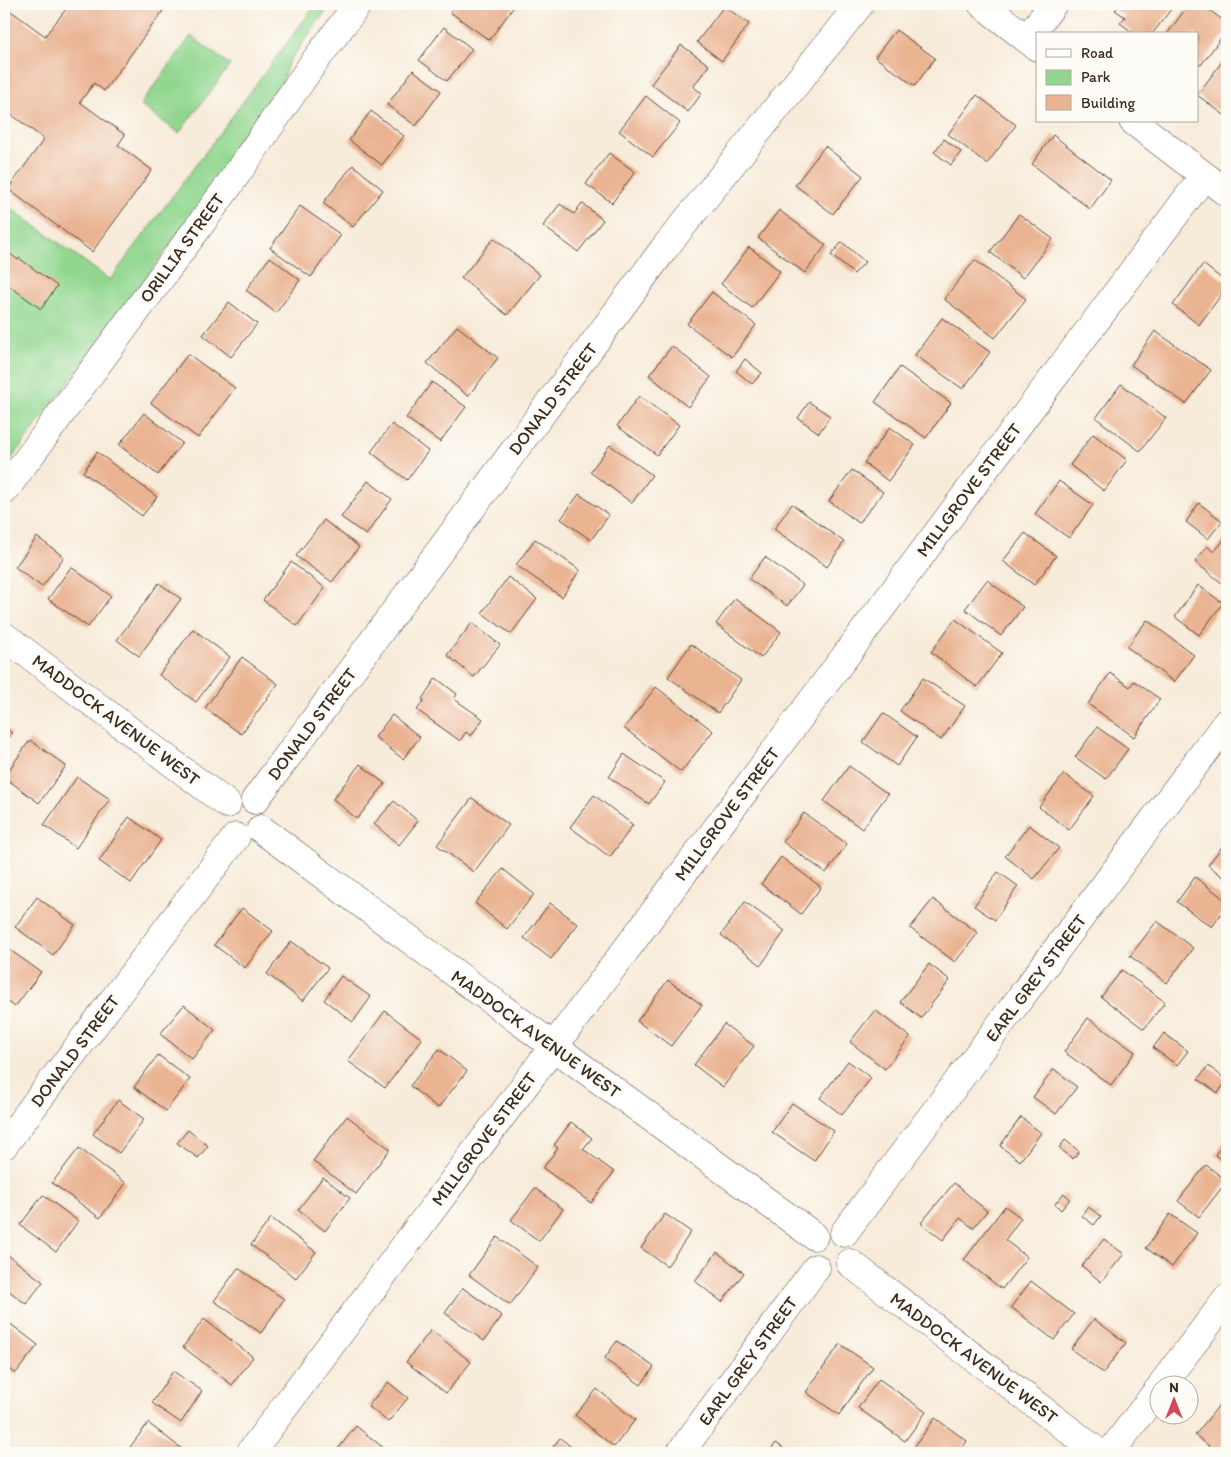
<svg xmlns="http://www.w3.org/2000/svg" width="1231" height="1457" viewBox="0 0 1231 1457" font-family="Itim,sans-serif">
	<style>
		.green { fill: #92d790; stroke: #668057 }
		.building { fill: #eab493 }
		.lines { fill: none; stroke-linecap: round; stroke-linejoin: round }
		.minor-casing { stroke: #57473a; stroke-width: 29 }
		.major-casing { stroke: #57473a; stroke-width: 29 }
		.minor { stroke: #fff; stroke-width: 28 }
		.major { stroke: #fff; stroke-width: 28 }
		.labels { text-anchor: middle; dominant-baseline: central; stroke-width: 5; stroke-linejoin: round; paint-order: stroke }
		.street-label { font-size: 18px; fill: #3b2a1e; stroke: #fdfcf7 }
	</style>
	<rect width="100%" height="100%" fill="#fdfcf7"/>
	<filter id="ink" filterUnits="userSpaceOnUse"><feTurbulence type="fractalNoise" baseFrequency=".02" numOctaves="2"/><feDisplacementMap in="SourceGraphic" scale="10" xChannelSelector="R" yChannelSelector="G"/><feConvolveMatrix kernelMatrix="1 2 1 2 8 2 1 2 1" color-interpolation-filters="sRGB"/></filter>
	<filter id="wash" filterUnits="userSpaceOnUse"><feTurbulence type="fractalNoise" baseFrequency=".0096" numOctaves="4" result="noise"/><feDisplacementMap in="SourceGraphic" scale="20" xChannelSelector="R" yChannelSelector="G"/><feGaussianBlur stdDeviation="1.12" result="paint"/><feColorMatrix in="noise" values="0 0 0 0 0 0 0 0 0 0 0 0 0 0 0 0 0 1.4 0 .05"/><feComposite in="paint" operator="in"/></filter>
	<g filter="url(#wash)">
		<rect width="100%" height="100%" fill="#f7ebd9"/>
		<g class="green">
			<polygon points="316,4 331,4 288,63 276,102 4,469 4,203 110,280"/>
			<polygon points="191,36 230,65 179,133 140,105"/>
		</g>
		<g id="blocks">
			<g class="building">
				<polygon points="70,4 75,6 77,4 168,4 104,91 94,83 80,102 125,135 118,145 152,170 92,252 8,189 44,139 4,109 4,6 45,36"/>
				<polygon points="456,4 516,4 489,40 450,12"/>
				<polygon points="1120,4 1166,4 1172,8 1152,34 1135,34 1120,23 1125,17 1115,10"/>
				<polygon points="1189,4 1201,4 1227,23 1227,30 1201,65 1197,63 1197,34 1167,34"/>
				<polygon points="724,6 749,24 722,61 697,42"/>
				<polygon points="444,27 472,49 447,81 419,60"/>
				<polygon points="896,30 935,58 915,86 875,57"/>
				<polygon points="681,45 709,65 693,87 702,93 688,112 651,84"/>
				<polygon points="1227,55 1227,117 1197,95"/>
				<polygon points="413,70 441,91 416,126 387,105"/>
				<polygon points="977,95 1016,125 987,164 948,134"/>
				<polygon points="646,96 680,123 653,157 619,131"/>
				<polygon points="371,111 404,136 382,165 349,140"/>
				<polygon points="1053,135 1111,180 1090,209 1032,164"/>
				<polygon points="944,139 961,152 951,165 934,152"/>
				<polygon points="825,146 863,176 833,214 795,185"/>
				<polygon points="609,153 635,172 612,203 586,184"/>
				<polygon points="353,165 383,190 353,227 323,203"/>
				<polygon points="582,203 603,220 578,252 543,226 560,204 574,214"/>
				<polygon points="300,206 341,235 311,277 270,248"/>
				<polygon points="779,210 826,245 805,273 758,238"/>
				<polygon points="1019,214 1053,239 1023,278 990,252"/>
				<polygon points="494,238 540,275 507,315 461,278"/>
				<polygon points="842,242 865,262 854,274 831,255"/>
				<polygon points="749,247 780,271 752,308 721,284"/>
				<polygon points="8,252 18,260 19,258 57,286 41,309 4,282 4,258"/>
				<polygon points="270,257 300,280 276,313 246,290"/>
				<polygon points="975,260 1026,299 995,338 944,299"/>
				<polygon points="1203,264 1227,283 1227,287 1199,325 1173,305"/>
				<polygon points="712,292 756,325 732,357 687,324"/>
				<polygon points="229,302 257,324 231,357 203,335"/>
				<polygon points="942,318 990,352 963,389 915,355"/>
				<polygon points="457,326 498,358 468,396 427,363"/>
				<polygon points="1155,331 1211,370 1186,404 1131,365"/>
				<polygon points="672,346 711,377 688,407 649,375"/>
				<polygon points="188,354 235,388 198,438 151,403"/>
				<polygon points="745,359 762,373 752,384 736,371"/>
				<polygon points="900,367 951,403 926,438 875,402"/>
				<polygon points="432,382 466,407 440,442 406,418"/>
				<polygon points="1121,384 1166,418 1140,451 1096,418"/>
				<polygon points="639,396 679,425 657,455 617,426"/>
				<polygon points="809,402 830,416 819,433 798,418"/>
				<polygon points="144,413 182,443 158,475 119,445"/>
				<polygon points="392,424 428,451 407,480 371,452"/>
				<polygon points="890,427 915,445 888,481 864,463"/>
				<polygon points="1093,434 1127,460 1104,491 1070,465"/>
				<polygon points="610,445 652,475 632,503 590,472"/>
				<polygon points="97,452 157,497 142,516 83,472"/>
				<polygon points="852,470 883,492 859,523 829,501"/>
				<polygon points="368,481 392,499 366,535 341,517"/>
				<polygon points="1059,481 1093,505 1069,538 1035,514"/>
				<polygon points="579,494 609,515 591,540 561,519"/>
				<polygon points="1199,503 1222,521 1208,539 1186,522"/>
				<polygon points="792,504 844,542 827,567 774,529"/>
				<polygon points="324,520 359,547 332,582 296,556"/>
				<polygon points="1025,533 1056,556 1034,585 1003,561"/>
				<polygon points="1227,536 1227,587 1195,562 1207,546 1214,552"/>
				<polygon points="37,537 64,557 42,587 15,567"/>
				<polygon points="535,539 580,570 562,597 516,565"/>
				<polygon points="765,557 803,585 787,606 749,579"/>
				<polygon points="291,562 325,588 297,626 263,600"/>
				<polygon points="71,567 111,596 88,627 48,599"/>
				<polygon points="508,577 537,599 511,634 482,613"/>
				<polygon points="987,580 1023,607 1001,636 965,609"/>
				<polygon points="159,583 181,599 139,656 117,640"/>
				<polygon points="1198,585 1223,603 1199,635 1175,617"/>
				<polygon points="735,598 781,632 761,658 716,624"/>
				<polygon points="955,619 1002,653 977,687 931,652"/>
				<polygon points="1147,620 1194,655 1174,682 1127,647"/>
				<polygon points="472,623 500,645 474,677 447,655"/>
				<polygon points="193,629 230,657 196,702 159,675"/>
				<polygon points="691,644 741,680 718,713 668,677"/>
				<polygon points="242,657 278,684 241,734 205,708"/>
				<polygon points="1110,673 1130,687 1134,681 1160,699 1134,737 1088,704"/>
				<polygon points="436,678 457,694 454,699 483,719 471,736 466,732 460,741 417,710 424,700 422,699"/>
				<polygon points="923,678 965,706 941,740 900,711"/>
				<polygon points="656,687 713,731 681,772 624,728"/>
				<polygon points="883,713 917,737 897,766 863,742"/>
				<polygon points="392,715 420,737 403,759 375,737"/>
				<polygon points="4,727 12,733 4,743"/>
				<polygon points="1097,727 1128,749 1106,779 1075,757"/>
				<polygon points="30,740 66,766 39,803 4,777"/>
				<polygon points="624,754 665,782 649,804 609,777"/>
				<polygon points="360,764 385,784 357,819 333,799"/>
				<polygon points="849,766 888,794 862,829 824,801"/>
				<polygon points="1064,774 1094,796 1069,830 1039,807"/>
				<polygon points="77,777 110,799 76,848 44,825"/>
				<polygon points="594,795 633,825 610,857 570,827"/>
				<polygon points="472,798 509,825 474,872 437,845"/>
				<polygon points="394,801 418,821 399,845 374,824"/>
				<polygon points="804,813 847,844 826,873 783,842"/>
				<polygon points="129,817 161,840 131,883 99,861"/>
				<polygon points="1029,825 1059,848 1034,879 1005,856"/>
				<polygon points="1227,840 1227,880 1208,865"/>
				<polygon points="781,857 821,887 801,914 761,884"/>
				<polygon points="503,869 534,894 507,929 475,903"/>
				<polygon points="998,872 1018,886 995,920 974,906"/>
				<polygon points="1195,877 1227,901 1227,906 1212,927 1177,902"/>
				<polygon points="37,897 75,925 53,955 15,927"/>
				<polygon points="933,899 978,933 955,962 910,928"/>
				<polygon points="745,902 785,931 761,965 721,935"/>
				<polygon points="550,903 578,924 551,959 524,938"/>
				<polygon points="242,908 273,931 245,968 214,945"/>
				<polygon points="1157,921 1193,948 1167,983 1130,956"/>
				<polygon points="291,941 328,968 303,1001 267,974"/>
				<polygon points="10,950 41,972 15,1007 4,999 4,958"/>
				<polygon points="929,964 950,980 921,1018 900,1002"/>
				<polygon points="1122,970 1165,1002 1144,1029 1101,997"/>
				<polygon points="341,976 371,997 353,1022 324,1000"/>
				<polygon points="668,980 702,1005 671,1046 637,1021"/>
				<polygon points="184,1005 215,1030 192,1059 160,1034"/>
				<polygon points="875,1010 910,1037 885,1069 850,1042"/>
				<polygon points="385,1011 422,1039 385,1088 348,1061"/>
				<polygon points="1088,1018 1135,1052 1111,1085 1064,1052"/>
				<polygon points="724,1024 754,1046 723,1087 694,1065"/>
				<polygon points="1164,1033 1188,1051 1177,1065 1153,1048"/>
				<polygon points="439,1049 467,1071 438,1108 410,1086"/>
				<polygon points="158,1055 190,1079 166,1111 134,1087"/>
				<polygon points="848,1061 871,1078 842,1115 820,1098"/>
				<polygon points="1208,1066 1227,1080 1218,1093 1198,1079"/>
				<polygon points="1054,1069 1077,1087 1056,1114 1033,1097"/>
				<polygon points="118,1100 144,1119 119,1153 93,1134"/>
				<polygon points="792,1103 834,1131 814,1161 772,1132"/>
				<polygon points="347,1116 390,1149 356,1194 313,1161"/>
				<polygon points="1021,1117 1041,1133 1020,1161 1000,1146"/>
				<polygon points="571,1122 592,1138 583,1149 614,1172 591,1203 543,1168 558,1148 554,1145"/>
				<polygon points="188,1130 208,1146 198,1158 177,1143"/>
				<polygon points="1227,1137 1227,1164 1215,1155"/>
				<polygon points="1065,1140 1079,1151 1073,1159 1059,1148"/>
				<polygon points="79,1148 126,1183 100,1218 52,1183"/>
				<polygon points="1206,1165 1227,1181 1199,1217 1178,1201"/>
				<polygon points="323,1177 350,1198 325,1231 298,1210"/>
				<polygon points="954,1183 987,1211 973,1228 960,1218 943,1240 921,1223"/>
				<polygon points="535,1188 563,1209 539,1241 511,1220"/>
				<polygon points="1064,1193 1070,1199 1061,1210 1055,1204"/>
				<polygon points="43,1195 78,1221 56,1252 20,1225"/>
				<polygon points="1005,1206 1021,1218 1005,1240 1027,1257 1002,1289 964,1260"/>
				<polygon points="1088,1207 1101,1216 1094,1225 1082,1216"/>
				<polygon points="665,1214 691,1232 667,1266 641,1248"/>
				<polygon points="1170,1214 1197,1233 1172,1267 1146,1248"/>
				<polygon points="271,1218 316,1252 296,1278 251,1245"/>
				<polygon points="497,1237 538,1267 510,1305 469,1275"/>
				<polygon points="1104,1239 1124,1254 1101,1282 1082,1266"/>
				<polygon points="4,1252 43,1282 26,1304 4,1287"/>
				<polygon points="717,1252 744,1273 722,1302 695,1281"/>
				<polygon points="238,1268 284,1299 261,1333 214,1301"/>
				<polygon points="1031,1281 1074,1314 1054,1340 1011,1307"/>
				<polygon points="463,1288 502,1316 484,1341 445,1313"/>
				<polygon points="4,1319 38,1345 15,1374 4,1365"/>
				<polygon points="204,1319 253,1357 232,1385 183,1347"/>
				<polygon points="1094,1319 1126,1343 1103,1373 1071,1349"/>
				<polygon points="431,1330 471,1362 446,1393 406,1362"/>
				<polygon points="617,1341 654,1367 641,1385 604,1359"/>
				<polygon points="840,1344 873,1367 839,1415 806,1392"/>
				<polygon points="173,1371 202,1391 181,1423 152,1403"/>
				<polygon points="879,1379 926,1412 905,1441 858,1408"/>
				<polygon points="388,1382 408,1398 388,1422 368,1406"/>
				<polygon points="597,1389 635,1420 614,1447 575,1415"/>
				<polygon points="1224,1399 1227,1402 1227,1453 1218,1453 1195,1435"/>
				<polygon points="935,1418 967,1441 959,1453 923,1453 914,1447"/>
				<polygon points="148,1423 186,1452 185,1453 132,1453 128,1450"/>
				<polygon points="356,1426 385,1449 381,1453 335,1453"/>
				<polygon points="560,1438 579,1453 548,1453"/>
				<polygon points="776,1443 790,1453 768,1453"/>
			</g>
		</g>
	</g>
	<g filter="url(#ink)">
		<use href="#blocks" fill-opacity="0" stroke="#57473a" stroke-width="1"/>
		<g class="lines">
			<defs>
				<g id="minor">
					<polyline points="1027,39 1053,4"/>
					<polyline points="4,491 227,188 312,65 358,4"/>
					<polyline points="4,636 227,804"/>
					<polyline points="255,800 663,250 860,4"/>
					<polyline points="261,829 553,1046 814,1236"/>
					<polyline points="4,1145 236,837"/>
					<polyline points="844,1233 1227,722"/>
					<polyline points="850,1263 1099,1453"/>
					<polyline points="1162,1384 1227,1299"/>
					<polyline points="250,1453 1204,176"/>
					<polyline points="680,1453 816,1268"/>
					<polyline points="1110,1453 1158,1390"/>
				</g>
				<g id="major">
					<polyline points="982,4 1037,47"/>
					<polyline points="1133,121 1227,193"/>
				</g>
			</defs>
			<use href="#minor" class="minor-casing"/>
			<use href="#major" class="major-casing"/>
			<use href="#minor" class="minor"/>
			<use href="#major" class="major"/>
		</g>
	</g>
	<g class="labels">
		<g class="street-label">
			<text transform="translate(182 248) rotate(-54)">ORILLIA STREET</text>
			<text transform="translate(553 399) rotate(-53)">DONALD STREET</text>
			<text transform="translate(969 490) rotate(-53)">MILLGROVE STREET</text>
			<text transform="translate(116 720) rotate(37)">MADDOCK AVENUE WEST</text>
			<text transform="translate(312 724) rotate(-53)">DONALD STREET</text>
			<text transform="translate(727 814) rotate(-53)">MILLGROVE STREET</text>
			<text transform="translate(1036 978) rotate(-53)">EARL GREY STREET</text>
			<text transform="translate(536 1034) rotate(36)">MADDOCK AVENUE WEST</text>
			<text transform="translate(75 1051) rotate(-53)">DONALD STREET</text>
			<text transform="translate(484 1139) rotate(-53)">MILLGROVE STREET</text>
			<text transform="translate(974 1358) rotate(37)">MADDOCK AVENUE WEST</text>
			<text transform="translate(748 1361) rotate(-54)">EARL GREY STREET</text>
		</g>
	</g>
	<rect width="1231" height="1457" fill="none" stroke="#fdfcf7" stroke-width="20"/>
	<rect x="1036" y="32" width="162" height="90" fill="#fdfcf7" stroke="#afa8a0"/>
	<rect x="1046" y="49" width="25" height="8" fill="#ffffff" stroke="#afa8a0"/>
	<text x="1081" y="58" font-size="15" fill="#3b2a1e">Road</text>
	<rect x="1046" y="70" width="25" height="15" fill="#92d790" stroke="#afa8a0"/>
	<text x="1081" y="82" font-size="15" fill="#3b2a1e">Park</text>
	<rect x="1046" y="95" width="25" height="15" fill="#eab493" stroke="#afa8a0"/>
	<text x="1081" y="108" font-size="15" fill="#3b2a1e">Building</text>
	<g transform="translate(1174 1400)"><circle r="24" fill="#fdfcf7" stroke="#afa8a0"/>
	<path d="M0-4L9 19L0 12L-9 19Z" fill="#d1495b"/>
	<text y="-8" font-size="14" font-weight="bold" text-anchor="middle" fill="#3b2a1e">N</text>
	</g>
</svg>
